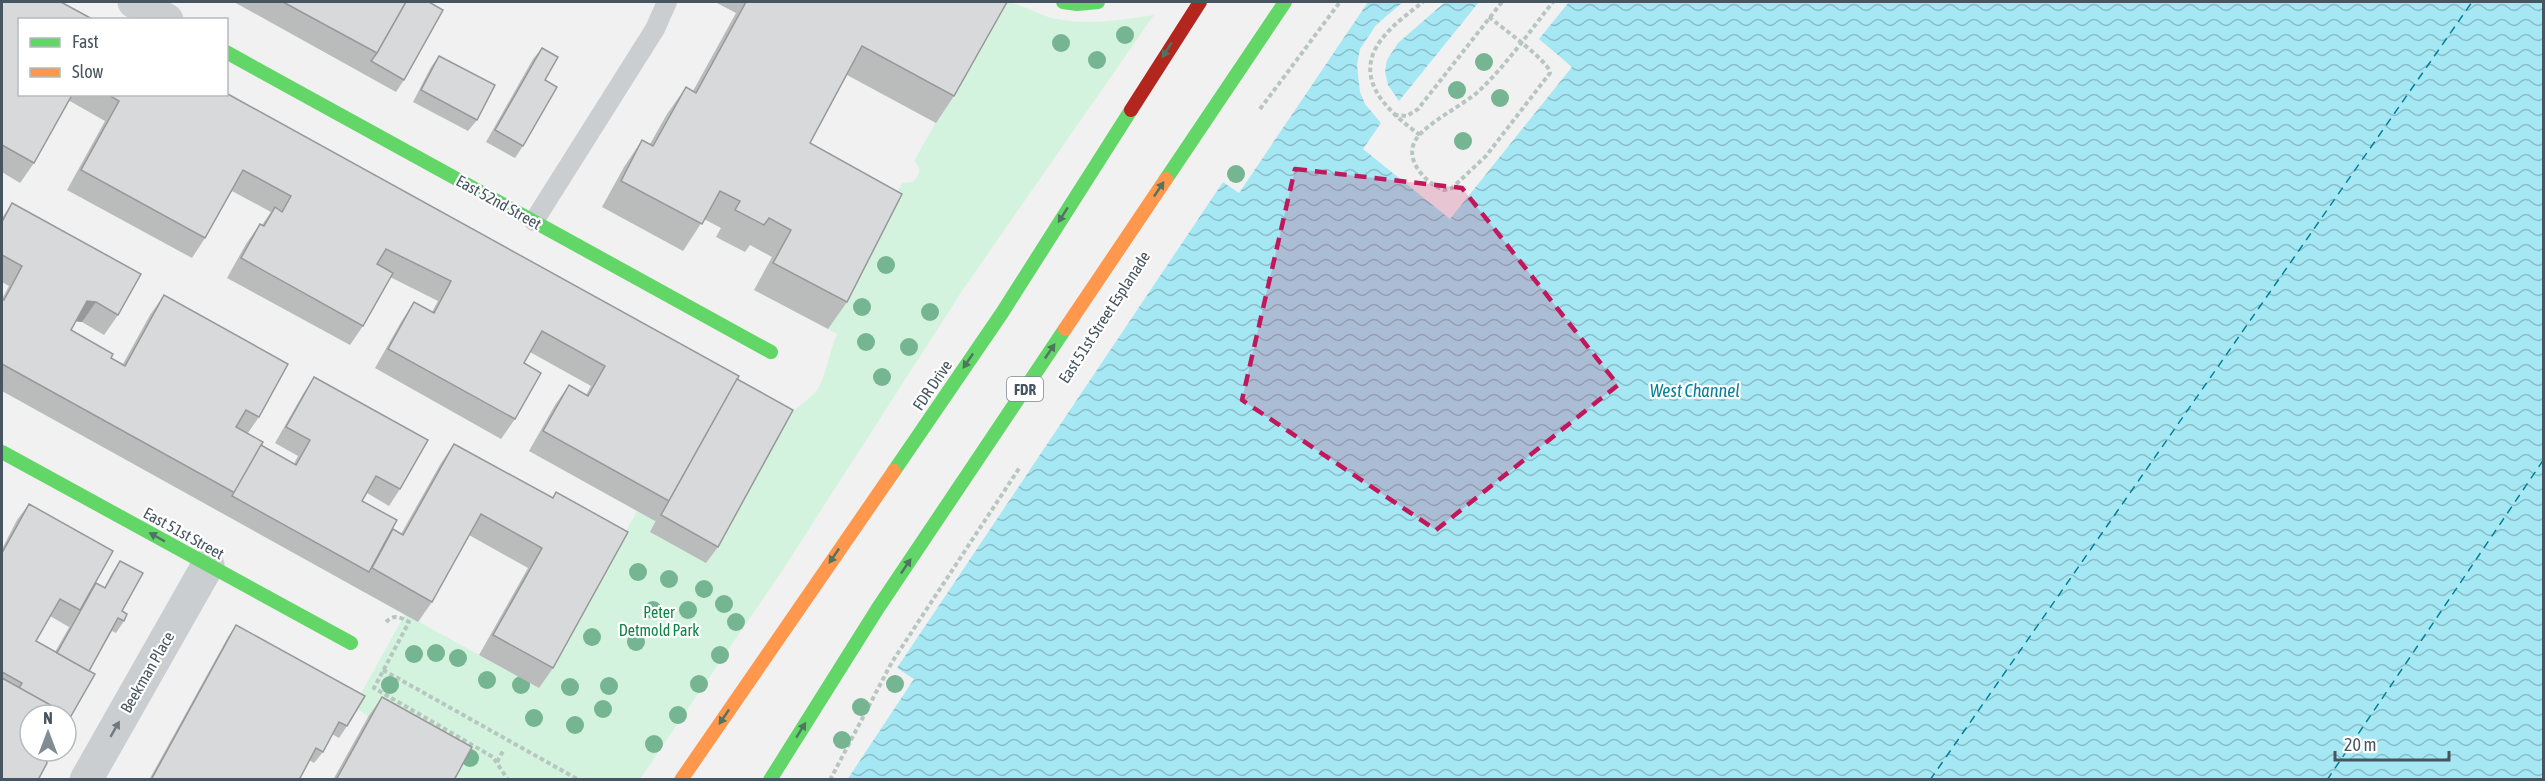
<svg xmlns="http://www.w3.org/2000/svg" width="2545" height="781" viewBox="0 0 2545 781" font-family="'Asap Condensed',sans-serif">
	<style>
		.green { fill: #d4f3de }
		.water { fill: url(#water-waves) }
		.pier { fill: #f2f1f1 }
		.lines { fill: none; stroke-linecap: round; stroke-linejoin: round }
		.ferry { stroke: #038097; stroke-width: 1.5; stroke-dasharray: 8 6; stroke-linecap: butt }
		.path { stroke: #b8c6c1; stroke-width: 4; stroke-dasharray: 4.5 3; stroke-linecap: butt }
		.lane { stroke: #caced1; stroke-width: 20 }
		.street { stroke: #caced1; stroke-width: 33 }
		.fast { stroke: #63d668; stroke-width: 14 }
		.slow { stroke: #ff974d; stroke-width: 14 }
		.jam { stroke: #b3261e; stroke-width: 14 }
		.tree { fill: #75b591 }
		.wall { fill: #babbbb; fill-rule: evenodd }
		.shaded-wall { fill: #979899 }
		.building { fill: #d8d9da; stroke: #979899; stroke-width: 1.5 }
		.oneway { fill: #4d7562 }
		.oneway2 { fill: #6e7982 }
		.marked { fill: #c2185b; fill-opacity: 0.2; stroke: #c2185b; stroke-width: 4.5; stroke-dasharray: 12 8; stroke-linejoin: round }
		.labels { text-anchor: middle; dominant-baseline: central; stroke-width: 4.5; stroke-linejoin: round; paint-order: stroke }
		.shield { fill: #fff; stroke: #7e8890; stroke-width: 1.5 }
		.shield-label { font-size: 15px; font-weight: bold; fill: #465560 }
		.street-label { font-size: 16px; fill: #465560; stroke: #fff }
		.park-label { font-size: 16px; fill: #0e8443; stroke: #fff }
		.water-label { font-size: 18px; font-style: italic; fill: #038097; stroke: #fff }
	</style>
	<defs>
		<pattern id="water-waves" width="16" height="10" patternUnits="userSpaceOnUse" patternTransform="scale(1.5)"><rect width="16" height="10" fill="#a6e7f4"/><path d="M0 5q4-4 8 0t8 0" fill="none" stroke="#89bec9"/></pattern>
	</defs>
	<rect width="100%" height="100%" fill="#f2f1f1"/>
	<path class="green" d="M1004 2C1017 2 1037 14 1052 18 1085 26 1121 20 1154 15L964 288 782 571 640 779H451L354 706 405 614 539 688 637 511 655 521 650 532 816 392C828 373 828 354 837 334L828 329 902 183 912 182C919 176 923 168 914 161Z"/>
	<polygon class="water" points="1368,2 2543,2 2543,779 847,780 914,679 897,668 1223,182 1239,193"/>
	<polygon class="pier" points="1403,2 1445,2 1398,43 1387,60 1385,72 1388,85 1399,101 1479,2 1569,2 1539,39 1572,67 1450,219 1363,149 1381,123 1365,104 1360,92 1357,65 1360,49 1376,25"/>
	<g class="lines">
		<g class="ferry">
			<polyline points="1930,780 2472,2"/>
			<polyline points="2327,780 2544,459"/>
		</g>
		<g class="path">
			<path d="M1489 17C1501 27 1550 62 1550 73L1486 156 1452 188 1444 190C1427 184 1404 161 1415 141 1424 124 1464 105 1480 90 1507 64 1530 31 1553 2"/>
			<polyline points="1260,109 1340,2"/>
			<polyline points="1394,115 1407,116 1418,109 1502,2"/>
			<path d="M1420 135C1390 113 1351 80 1381 40 1392 25 1409 13 1423 2"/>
			<path d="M386 622C394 614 400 617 409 622L374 688 493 757 508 780"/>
			<polyline points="383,670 579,780"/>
			<polyline points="497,762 503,751"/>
			<polyline points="830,780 892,662 1020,467"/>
		</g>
		<polyline class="lane" points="534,221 655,29 667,2"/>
		<g class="street">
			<polyline points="134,2 167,20"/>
			<polyline points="86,780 208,565"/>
		</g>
		<g class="fast">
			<polyline points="1063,2 1077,4 1098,2"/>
			<polyline points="226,52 771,352"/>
			<polyline points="1166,179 1285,2"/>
			<polyline points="2,452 351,643"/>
			<polyline points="894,471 1002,313 1131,110"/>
			<polyline points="770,780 878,608 1065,329"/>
		</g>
		<g class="slow">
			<polyline points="1065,329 1166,179"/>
			<polyline points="681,780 894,471"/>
		</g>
		<polyline class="jam" points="1131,110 1200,2"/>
	</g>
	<g class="tree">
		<circle cx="1125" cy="35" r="9"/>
		<circle cx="1061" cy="43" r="9"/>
		<circle cx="1097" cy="60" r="9"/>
		<circle cx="1484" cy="62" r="9"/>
		<circle cx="1457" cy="90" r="9"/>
		<circle cx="1500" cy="98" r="9"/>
		<circle cx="1463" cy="141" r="9"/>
		<circle cx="1236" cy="174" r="9"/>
		<circle cx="886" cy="265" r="9"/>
		<circle cx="862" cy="307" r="9"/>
		<circle cx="930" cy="312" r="9"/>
		<circle cx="866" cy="342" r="9"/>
		<circle cx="909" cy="347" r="9"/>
		<circle cx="882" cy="377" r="9"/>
		<circle cx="638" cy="572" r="9"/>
		<circle cx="669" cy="579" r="9"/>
		<circle cx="704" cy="589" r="9"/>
		<circle cx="724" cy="604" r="9"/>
		<circle cx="653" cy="610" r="9"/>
		<circle cx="688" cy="610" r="9"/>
		<circle cx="736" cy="622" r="9"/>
		<circle cx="592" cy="637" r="9"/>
		<circle cx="636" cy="642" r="9"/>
		<circle cx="436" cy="653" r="9"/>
		<circle cx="414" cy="654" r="9"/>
		<circle cx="720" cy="655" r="9"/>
		<circle cx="458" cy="658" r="9"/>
		<circle cx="487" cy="680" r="9"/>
		<circle cx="699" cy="684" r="9"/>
		<circle cx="895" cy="684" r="9"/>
		<circle cx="390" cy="685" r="9"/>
		<circle cx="521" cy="685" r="9"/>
		<circle cx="609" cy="686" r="9"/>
		<circle cx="570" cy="687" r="9"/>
		<circle cx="861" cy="707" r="9"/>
		<circle cx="603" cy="709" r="9"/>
		<circle cx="678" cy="715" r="9"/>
		<circle cx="534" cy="718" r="9"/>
		<circle cx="575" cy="725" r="9"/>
		<circle cx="842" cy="740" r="9"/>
		<circle cx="654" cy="744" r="9"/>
		<circle cx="470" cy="758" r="9"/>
	</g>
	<g class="wall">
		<polygon points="2,2 20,94 226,94 737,379 718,547 706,563 650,532 656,520 655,521 529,451 555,405 569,385 586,395 591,386 530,352 524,363 515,419 501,439 375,368 401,322 414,302 432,312 438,301 390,277 363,326 350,345 227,278 246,244 260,224 262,225 271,212 232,191 205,238 192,258 67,190 105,121 68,100 34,163 20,183 2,172"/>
		<polygon points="234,2 429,2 404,80 396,92"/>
		<polygon points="715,2 1007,2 954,96 936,123 847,75 810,143 847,302 828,329 754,290 772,257 750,245 745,252 716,237 721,228 704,219 683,251 602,207 624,167 642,140 650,144 667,114 686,87 693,91 736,13"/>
		<polygon points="542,48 545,80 523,146 515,158 486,142 533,59"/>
		<polygon points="439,56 477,120 468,131 413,102 431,67"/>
		<polygon points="12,203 118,315 104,335 82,322 76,321 71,330 111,358 123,364 150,315 164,295 259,417 248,433 261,445 294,464 298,456 275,443 303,394 314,377 400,489 389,506 367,493 362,501 391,531 401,534 441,463 454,444 552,498 556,492 553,668 539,688 479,655 528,568 469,535 432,602 418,622 2,391 2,299 9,286 2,282 2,218"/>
		<path d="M29 504 96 583 104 588 112 573 120 561 122 611 124 621 116 633 112 631 89 671 95 674 66 725V715H30L2 780V549L17 520ZM50 616 69 627 71 624 55 652 36 641Z"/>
		<polygon points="236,625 347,726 339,738 332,734 323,752 314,763 309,760 299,780 149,780 228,637"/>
		<polygon points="382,697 454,780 333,780 368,717"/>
	</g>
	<polygon class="shaded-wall" points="87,301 96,302 82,322 73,321"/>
	<g class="building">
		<polygon points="2,2 61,2 94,20 20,20 20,94 72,95 34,163 2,145"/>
		<polygon points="283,2 406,2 377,53"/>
		<polygon points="406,2 429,2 443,10 404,80 371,61 377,53"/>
		<polygon points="746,2 1007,2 954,96 862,46 810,143 902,194 847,302 773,263 791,230 769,218 764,225 735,210 740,201 720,191 702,224 621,181 642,140 653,146 686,87 696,93"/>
		<polygon points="542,48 558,57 545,80 557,87 523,146 495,130"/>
		<polygon points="439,56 495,85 477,120 421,90"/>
		<polygon points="226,93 739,376 669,501 543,431 569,385 588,396 605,366 542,331 524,363 541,373 515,419 388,349 414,302 434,313 451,281 386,249 377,264 393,273 363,326 241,258 260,224 264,226 275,207 282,212 291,196 243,170 205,238 81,170 119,101 107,94 226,94"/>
		<polygon points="12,203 141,274 118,315 96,302 87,301 71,330 113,354 111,358 125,366 164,295 288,364 259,417 246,410 236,427 263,442 235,493 2,364 2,299 4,300 22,266 2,255 2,222"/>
		<polygon points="314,377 428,440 400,489 376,476 362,501 397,520 369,572 232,496 261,445 296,465 310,440 286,427"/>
		<polygon points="737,379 793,410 718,547 661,515"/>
		<polygon points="454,444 553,498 556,492 628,532 553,668 493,635 542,548 481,514 432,602 372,568 393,529 403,535"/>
		<polygon points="29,504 113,551 80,610 60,599 36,641 95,674 67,723 66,722 66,715 62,715 63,712 19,688 22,683 2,672 2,553"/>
		<polygon points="120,561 143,573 122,611 127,614 124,621 118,618 89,671 57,653 96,583 105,588"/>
		<polygon points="236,625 365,696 347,726 339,722 323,752 316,748 299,780 151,780"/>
		<polygon points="2,678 63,712 62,715 30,715 30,751 42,751 41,753 46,755 47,763 38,780 2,780"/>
		<polygon points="382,697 472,747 454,780 336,780"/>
	</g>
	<defs><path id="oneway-solid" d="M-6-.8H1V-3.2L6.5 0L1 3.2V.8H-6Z" transform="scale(1.5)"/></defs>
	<g class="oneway">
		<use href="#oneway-solid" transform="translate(1167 50) rotate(122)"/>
		<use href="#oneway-solid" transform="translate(1159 189) rotate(-56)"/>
		<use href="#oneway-solid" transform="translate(1063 215) rotate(122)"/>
		<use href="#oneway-solid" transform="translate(1050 351) rotate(-56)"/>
		<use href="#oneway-solid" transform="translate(968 361) rotate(124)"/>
		<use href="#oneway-solid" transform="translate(157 537) rotate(-151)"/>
		<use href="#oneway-solid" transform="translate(834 556) rotate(124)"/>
		<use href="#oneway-solid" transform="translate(906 566) rotate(-56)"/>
		<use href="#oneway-solid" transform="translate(724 717) rotate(124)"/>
		<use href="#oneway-solid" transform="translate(801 730) rotate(-58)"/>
	</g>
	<use class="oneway2" href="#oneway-solid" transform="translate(115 729) rotate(-60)"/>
	<path class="marked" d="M1295 169 1462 188 1618 385 1436 530 1242 400Z"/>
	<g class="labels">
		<rect class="shield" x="1007" y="377" width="36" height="24" rx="4.5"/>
		<g class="shield-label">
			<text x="1025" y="389">FDR</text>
		</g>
		<g class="street-label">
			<text transform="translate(499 202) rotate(29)">East 52nd Street</text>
			<text transform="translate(1104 317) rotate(-57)">East 51st Street Esplanade</text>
			<text transform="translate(932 385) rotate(-56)">FDR Drive</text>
			<text transform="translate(184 533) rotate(29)">East 51st Street</text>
			<text transform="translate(147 672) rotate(-60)">Beekman Place</text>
		</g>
		<g class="park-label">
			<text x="659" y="612">Peter<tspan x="659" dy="18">Detmold Park</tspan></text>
		</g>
		<g class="water-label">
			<text x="1695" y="390">West Channel</text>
		</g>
	</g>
	<rect width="2545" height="781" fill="none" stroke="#465560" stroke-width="6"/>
	<rect x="18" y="18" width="210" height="78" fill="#ffffff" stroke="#b5bbbf" stroke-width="1.5"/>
	<rect x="30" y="38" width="30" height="9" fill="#63d668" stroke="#b5bbbf" stroke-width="1.5"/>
	<text x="72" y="48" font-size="18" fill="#465560">Fast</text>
	<rect x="30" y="68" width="30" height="9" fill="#ff974d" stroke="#b5bbbf" stroke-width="1.5"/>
	<text x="72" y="78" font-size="18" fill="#465560">Slow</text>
	<g transform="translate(48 733)"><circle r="28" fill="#ffffff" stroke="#b5bbbf" stroke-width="1.5"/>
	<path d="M0-4.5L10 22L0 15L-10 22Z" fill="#828c93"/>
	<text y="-9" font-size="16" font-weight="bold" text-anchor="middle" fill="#465560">N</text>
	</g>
	<path d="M2335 751v9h114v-9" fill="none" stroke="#465560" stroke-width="3"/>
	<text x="2344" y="751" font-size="18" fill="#465560" stroke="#ffffff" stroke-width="4.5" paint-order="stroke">20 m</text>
</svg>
